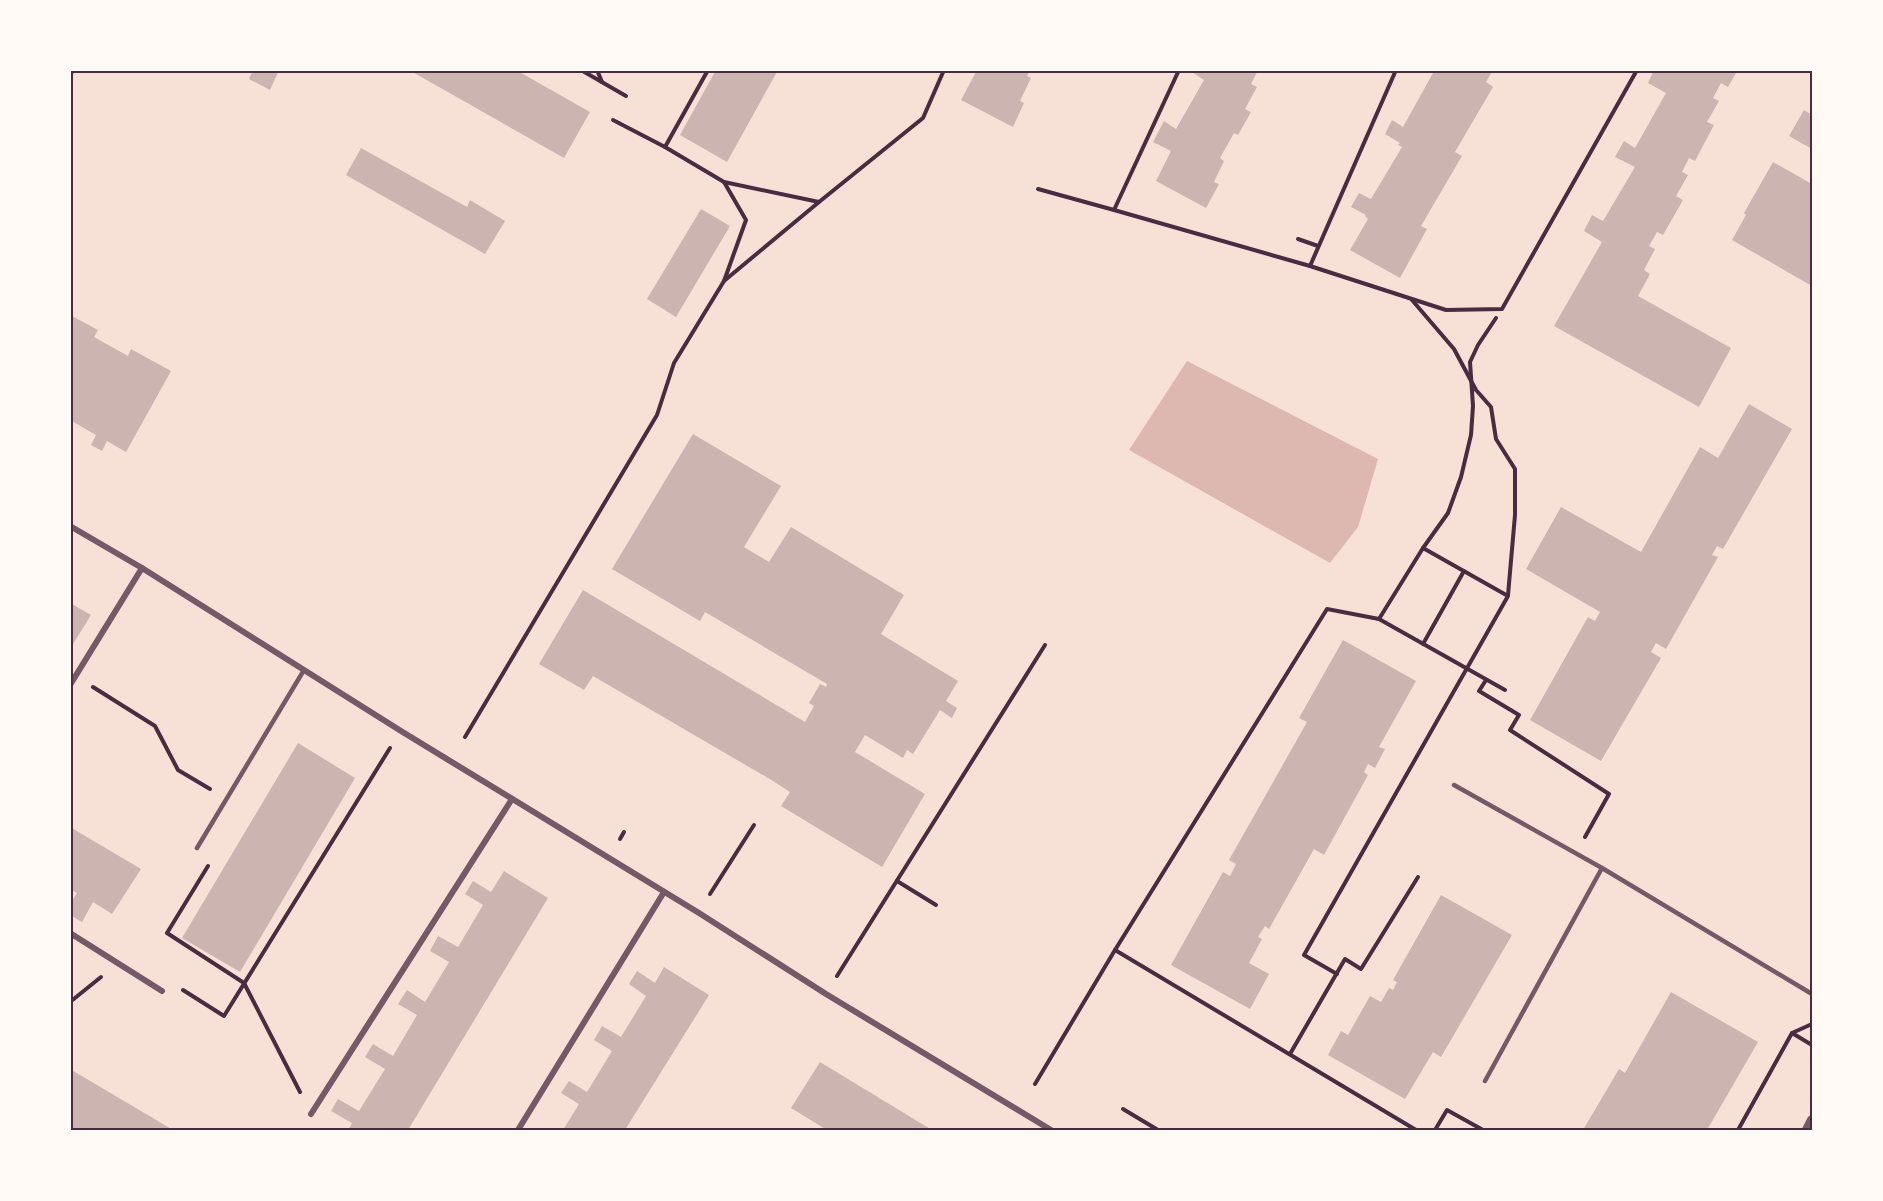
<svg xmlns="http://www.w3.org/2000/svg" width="1883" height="1201" viewBox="0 0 1883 1201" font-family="'IBM Plex Serif',serif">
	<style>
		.water { fill: #dcb8b0 }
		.building { fill: #ccb4b1 }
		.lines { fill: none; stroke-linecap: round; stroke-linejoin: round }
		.path { stroke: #4a2c40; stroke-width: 4 }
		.service { stroke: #755966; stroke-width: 4.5 }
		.minor { stroke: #755966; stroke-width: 6 }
		.tertiary { stroke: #755966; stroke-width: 10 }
		.neatline { fill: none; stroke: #4a2c40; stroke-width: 2 }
	</style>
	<rect width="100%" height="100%" fill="#f7e1d7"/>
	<polygon class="water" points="1187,361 1378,459 1358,527 1330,563 1129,450"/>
	<g class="building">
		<polygon points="253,70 279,70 270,90 249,79"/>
		<polygon points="409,70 516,70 590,112 564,158"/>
		<polygon points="716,70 778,70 727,162 680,135"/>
		<polygon points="977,70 1030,70 1027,76 1031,78 1020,101 1024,103 1013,127 961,100"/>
		<polygon points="1189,70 1258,70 1251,84 1257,87 1245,109 1251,112 1238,135 1234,133 1220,158 1224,161 1214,182 1219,184 1206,208 1156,181 1171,151 1153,142 1164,121 1176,129 1204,80"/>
		<polygon points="1431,70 1493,70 1486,82 1493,87 1455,152 1462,156 1421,226 1427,229 1400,278 1350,250 1368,219 1365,216 1366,215 1351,207 1359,193 1371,199 1402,147 1398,145 1400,143 1385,134 1392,120 1403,127 1433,73"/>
		<polygon points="1654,70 1662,70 1667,73 1669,70 1731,70 1736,73 1728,87 1721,83 1713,98 1719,101 1707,122 1714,125 1695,161 1689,158 1682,172 1688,175 1676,196 1683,200 1663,235 1657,232 1649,246 1655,249 1644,270 1650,274 1638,296 1731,348 1699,407 1554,326 1602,242 1584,231 1592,215 1603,221 1635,167 1615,157 1624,141 1635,148 1666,93 1648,83"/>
		<polygon points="1804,110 1812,115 1812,149 1789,136"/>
		<polygon points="361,148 467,207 470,200 505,221 485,254 346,175"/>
		<polygon points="1773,162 1812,184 1812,286 1732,240 1746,215 1744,213"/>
		<polygon points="701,209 730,226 676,317 647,299"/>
		<polygon points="70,315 98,330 94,337 128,356 131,349 171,371 126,452 107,441 102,451 91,445 96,435 70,420"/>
		<polygon points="1749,404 1792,429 1723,549 1717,546 1712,555 1718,557 1666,649 1656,643 1651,652 1661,658 1601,761 1530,720 1588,617 1595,621 1600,612 1526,569 1561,507 1641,552 1700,447 1718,458"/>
		<polygon points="693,434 781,486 744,547 769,562 791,527 904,595 881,634 958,681 946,701 957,708 952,718 940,710 913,754 907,750 903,758 865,735 855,752 925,794 882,867 781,806 790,792 773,781 593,676 584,690 539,664 583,590 805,722 814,706 809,703 820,684 826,687 827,684 705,612 700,621 612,569"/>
		<polygon points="70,603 91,615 70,649"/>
		<polygon points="1343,640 1416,681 1379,747 1385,749 1375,768 1368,764 1364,772 1368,775 1324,855 1314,849 1269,929 1265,926 1258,937 1262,939 1249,963 1269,974 1250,1009 1171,965 1223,872 1230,876 1236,864 1229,860 1307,722 1299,718"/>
		<polygon points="298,743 355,778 240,972 182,938"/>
		<polygon points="70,827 141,869 112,914 93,902 82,922 70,915 70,904 77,893 70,889"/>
		<polygon points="504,871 548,898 408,1130 348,1130 352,1123 331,1111 338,1099 359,1111 385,1069 365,1057 373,1044 393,1056 417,1015 398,1004 407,990 425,1002 449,962 430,951 438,936 458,947 483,905 465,894 473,881 491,892"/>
		<polygon points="1441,895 1512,935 1441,1057 1433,1052 1405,1099 1328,1055 1341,1031 1348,1035 1370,996 1381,1002 1389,988 1393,990 1397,982 1393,980"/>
		<polygon points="664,967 709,995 625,1130 563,1130 579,1104 561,1093 569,1081 587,1092 612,1051 594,1040 602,1026 621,1037 646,996 629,984 637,971 655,983"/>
		<polygon points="1671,992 1758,1042 1707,1130 1583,1130 1619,1069 1625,1073"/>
		<polygon points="820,1062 932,1130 827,1130 791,1108"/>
		<polygon points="70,1069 173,1130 70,1130"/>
	</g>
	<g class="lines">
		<g class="path">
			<polyline points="581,70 626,96"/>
			<polyline points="597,70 602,82"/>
			<polyline points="708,70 665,147 724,182 819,202 923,118 944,70"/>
			<polyline points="1179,70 1114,210 1310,266"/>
			<polyline points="1396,70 1310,266 1446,310 1502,309 1637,70"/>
			<polyline points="613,120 665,147"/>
			<polyline points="724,182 746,220 724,281 819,202"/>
			<polyline points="1038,189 1114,210"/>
			<polyline points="1298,239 1318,246"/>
			<polyline points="1412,300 1454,349 1476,390 1491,407 1496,439 1515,469 1515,515 1508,595"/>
			<polyline points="1379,619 1423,548 1448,513 1461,477 1471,435 1473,406 1470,362 1478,345 1496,318"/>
			<polyline points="1423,644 1464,571"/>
			<polyline points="1486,680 1479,691 1519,715 1510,730 1609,794 1585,837"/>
			<polyline points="93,687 155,726 178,770 210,789"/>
			<polyline points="465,737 657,415 674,363 724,281"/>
			<polyline points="620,839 624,832"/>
			<polyline points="208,866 167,933 244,983 300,1092"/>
			<polyline points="897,881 936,905"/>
			<polyline points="710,894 754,825"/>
			<polyline points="1115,950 1416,1130"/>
			<polyline points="1337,974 1304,955 1508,596 1423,548"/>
			<polyline points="837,976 1045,645"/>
			<polyline points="183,990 224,1016 390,748"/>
			<polyline points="70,1002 101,977"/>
			<polyline points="1792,1033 1812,1045"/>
			<polyline points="1290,1054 1345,959 1361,969 1418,877"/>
			<polyline points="1035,1084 1115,950 1327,609 1379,619 1505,690"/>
			<polyline points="1123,1109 1158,1130"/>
			<polyline points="1435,1130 1447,1110 1483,1130"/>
			<polyline points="1738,1130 1792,1033 1812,1024"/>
		</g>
		<g class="service">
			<polyline points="1454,785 1602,868 1812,994"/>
			<polyline points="197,848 304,670"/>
			<polyline points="1485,1081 1602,868"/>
		</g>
		<g class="minor">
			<polyline points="70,74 72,70"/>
			<polyline points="70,526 142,568 401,731 699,913 826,994 1051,1130"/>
			<polyline points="70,685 142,568"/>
			<polyline points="70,933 162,991"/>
			<polyline points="311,1114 512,799"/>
			<polyline points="518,1130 664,892"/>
		</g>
		<polyline class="tertiary" points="1807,1130 1812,1120"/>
	</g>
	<rect width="1883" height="1201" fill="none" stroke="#fffaf5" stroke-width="144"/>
	<rect x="72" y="72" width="1739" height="1057" class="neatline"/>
</svg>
